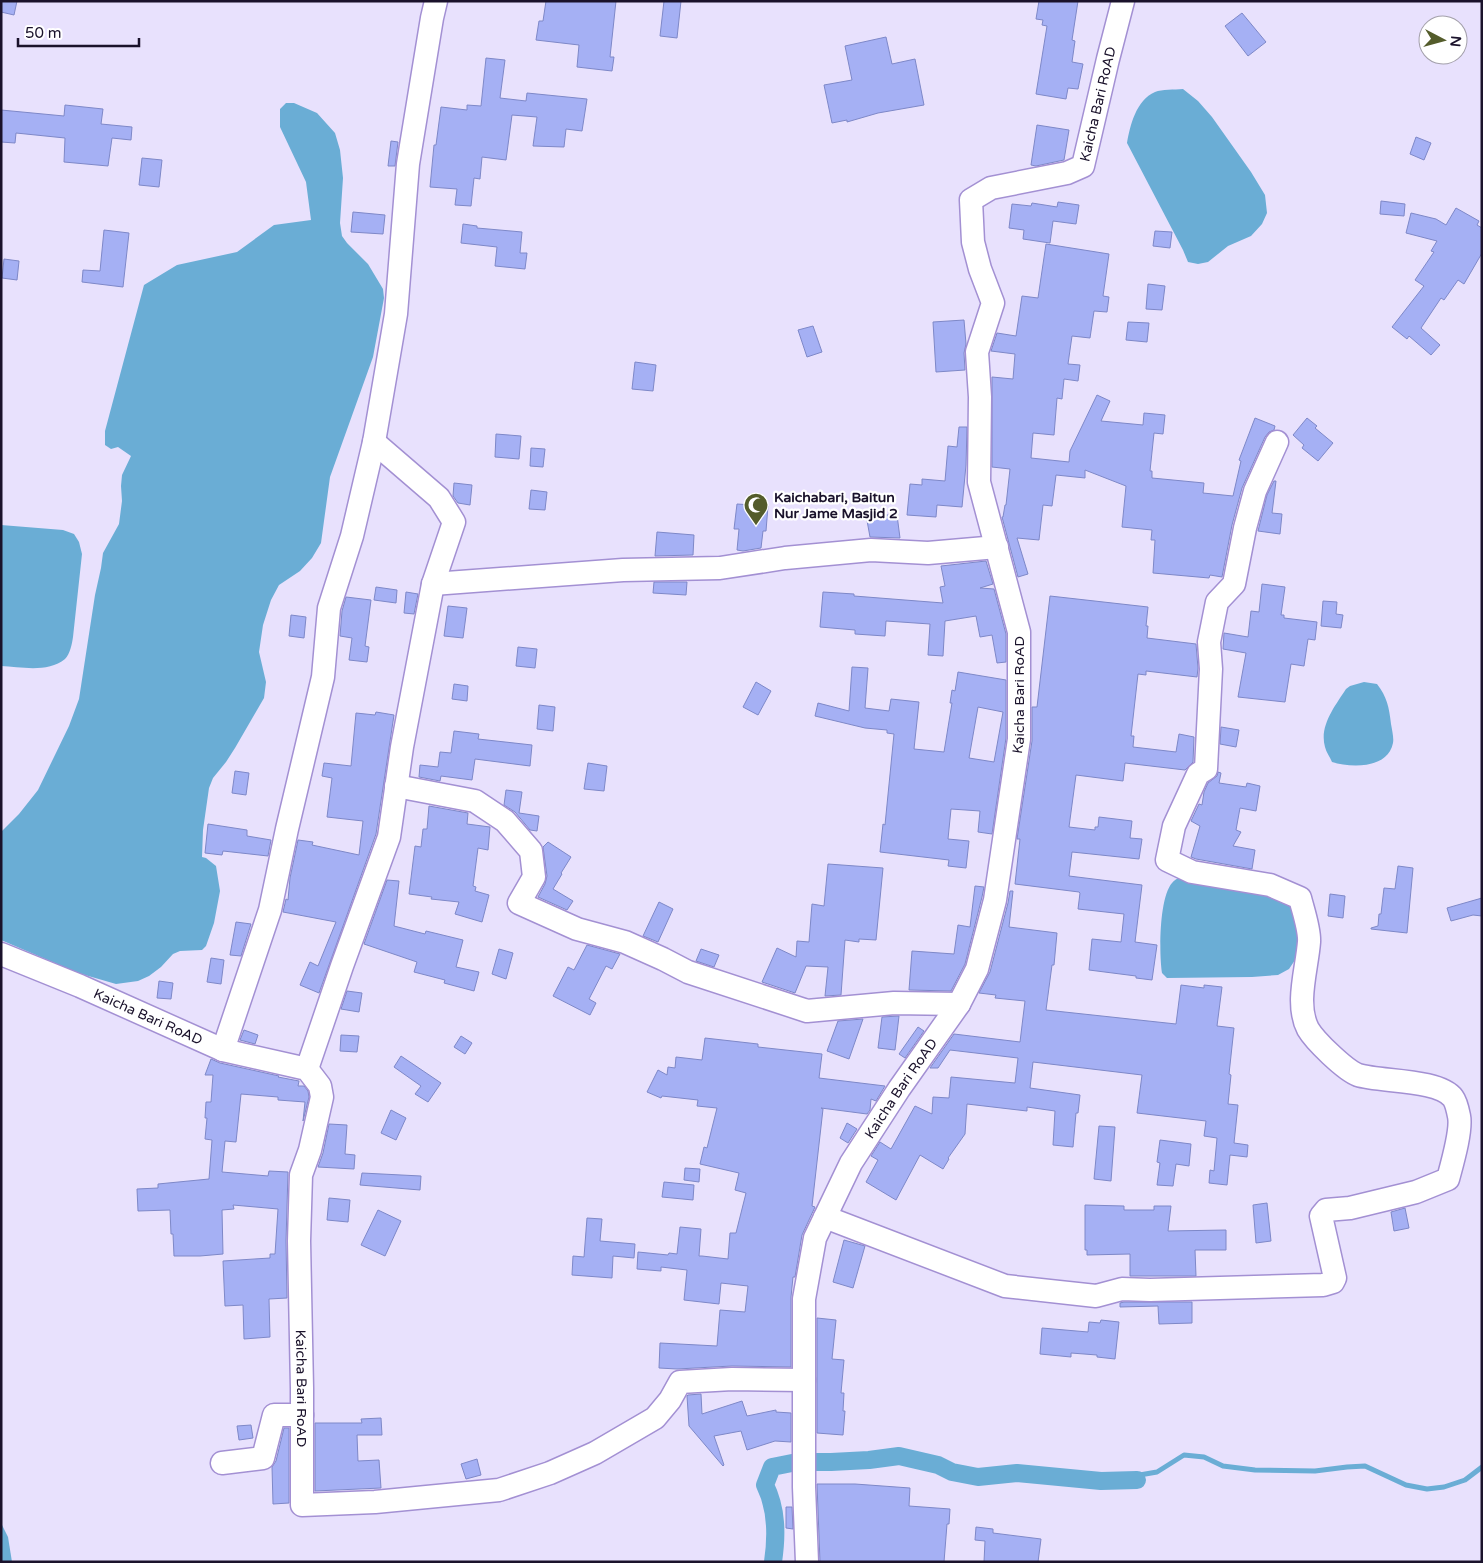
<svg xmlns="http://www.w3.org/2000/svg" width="1483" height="1563" viewBox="0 0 1483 1563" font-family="'Varela Round',sans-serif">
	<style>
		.water { fill: #6aadd5 }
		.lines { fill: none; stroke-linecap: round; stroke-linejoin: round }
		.stream { stroke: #6aadd5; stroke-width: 5 }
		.canal { stroke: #6aadd5; stroke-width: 18 }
		.building { fill: #a5b0f4; stroke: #7e88c8; fill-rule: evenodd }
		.minor-casing { stroke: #a390d3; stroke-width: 25 }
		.minor { stroke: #fff; stroke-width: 22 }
		.labels { text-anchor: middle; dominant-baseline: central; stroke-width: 4.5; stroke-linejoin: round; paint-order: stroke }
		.street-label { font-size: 14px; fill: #1a122b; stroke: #fff }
		.poi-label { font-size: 14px; font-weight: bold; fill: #1a122b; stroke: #fff; text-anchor: start }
	</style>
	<rect width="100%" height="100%" fill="#e8e1fd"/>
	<g class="water">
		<path d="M1183 89 1198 101 1212 117 1251 172 1265 195 1267 213 1262 224 1251 236 1228 246 1208 262 1198 264 1188 262 1183 250 1127 143C1130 126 1136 100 1155 92 1162 89 1174 90 1183 89Z"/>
		<polygon points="286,103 294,103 317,113 335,133 340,150 343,178 340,223 342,236 347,243 368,264 383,289 384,298 373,357 330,477 321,543 312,558 300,571 279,585 271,600 263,625 259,652 266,682 264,698 235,748 226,762 213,778 209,788 203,830 202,857 206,858 216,866 220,891 214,923 206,946 202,950 180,951 173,954 161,967 149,976 138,981 116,984 78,973 1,940 1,832 19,814 38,790 69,726 79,699 95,595 101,568 103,553 119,524 122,501 121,486 122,475 131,456 118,447 111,449 105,445 105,431 144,285 177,265 237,252 274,225 311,220 306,182 280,127 280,109"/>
		<path d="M1 525 63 530 74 534 79 542 82 554 73 637C72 644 70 654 65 659 48 673 21 667 1 666Z"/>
		<path d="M1364 682 1377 684C1387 697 1389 707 1391 724 1392 730 1394 738 1393 743 1388 769 1351 768 1332 762 1330 757 1326 752 1325 747 1319 726 1335 706 1346 689L1350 686Z"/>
		<path d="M1189 875 1292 903 1301 923 1295 960 1289 969 1278 975 1252 977 1167 978 1162 973C1159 954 1159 898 1172 883 1176 878 1183 876 1189 875Z"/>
		<polygon points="1,1523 8,1537 12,1562 1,1562"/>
	</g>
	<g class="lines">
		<polyline class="stream" points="1099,1482 1157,1472 1184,1455 1204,1457 1223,1466 1255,1470 1315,1471 1347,1467 1365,1466 1406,1485 1427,1489 1444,1487 1465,1480 1482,1467"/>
		<path class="canal" d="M773 1562C777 1535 777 1509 765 1485L772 1467 797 1462H831L869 1460 899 1456 938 1465 952 1472 978 1477 1017 1473 1101 1481 1137 1480"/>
	</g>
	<g class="building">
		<polygon points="1,1 17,1 14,15 1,12"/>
		<polygon points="546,1 616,1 610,57 614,57 612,71 577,67 579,45 536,40 539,21 543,21"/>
		<polygon points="664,1 681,1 677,38 660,36"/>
		<polygon points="1039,1 1078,1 1072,40 1075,41 1072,62 1083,64 1078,89 1068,88 1066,99 1036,94 1047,26 1042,25 1043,20 1036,19"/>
		<polygon points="1242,13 1266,42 1248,56 1225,26"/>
		<polygon points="886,37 892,64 915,59 924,105 878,113 847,122 847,120 832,123 824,85 852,80 845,46"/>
		<polygon points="486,58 505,60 500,98 526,101 527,93 587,99 582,131 566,129 564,147 533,146 537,117 512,115 506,160 482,157 480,179 474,178 471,206 455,205 457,189 430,187 434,145 436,145 441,107 467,110 467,105 481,106"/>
		<polygon points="65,105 103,109 101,124 132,127 131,140 112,138 108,166 64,162 65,138 16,133 15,143 1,142 1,110 64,116"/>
		<polygon points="1037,125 1069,130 1064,160 1036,166 1031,165"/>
		<polygon points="1416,137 1431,143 1424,160 1410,154"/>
		<polygon points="391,141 398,142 395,166 388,166"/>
		<polygon points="142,158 162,160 159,187 139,185"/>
		<polygon points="1381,201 1405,204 1404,216 1380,214"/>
		<polygon points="1058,202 1079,205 1076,224 1053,221 1050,243 1023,239 1024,230 1009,228 1012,204 1031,206 1032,203 1057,207"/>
		<polygon points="1456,208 1479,221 1477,225 1482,228 1482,253 1464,284 1458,280 1444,300 1441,298 1421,328 1440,345 1431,355 1409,336 1407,339 1392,327 1424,286 1415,280 1434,252 1431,251 1437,241 1406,233 1411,213 1436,219 1446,225"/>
		<polygon points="353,212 385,215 383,234 351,232"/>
		<polygon points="463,224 477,226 477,228 522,232 520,253 527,253 525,269 495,266 497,247 461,243"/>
		<polygon points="104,230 129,233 123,287 82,282 83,270 100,271"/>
		<polygon points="1155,231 1172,232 1170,248 1153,246"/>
		<polygon points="1046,244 1109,254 1103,296 1109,297 1107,312 1094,311 1090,338 1072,336 1068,364 1080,365 1078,381 1064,379 1062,399 1057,398 1054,435 1033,433 1031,458 1069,462 1070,451 1097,395 1110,401 1101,421 1143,425 1144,413 1165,415 1163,434 1154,433 1150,471 1152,471 1152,478 1204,483 1203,493 1233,496 1241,461 1239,460 1255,418 1275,426 1274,430 1269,432 1265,437 1242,488 1232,525 1222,577 1210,575 1209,578 1153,573 1155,540 1151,540 1152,530 1122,527 1126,486 1085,470 1085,478 1056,475 1052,506 1043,505 1039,540 1017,538 1028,574 1018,577 1002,517 1003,517 1005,505 1006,505 1010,469 992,467 992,377 1013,379 1015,354 991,351 997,333 1016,336 1022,296 1038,298"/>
		<polygon points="4,259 19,261 17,280 2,278"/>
		<polygon points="1148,284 1165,286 1162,310 1146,309"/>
		<polygon points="964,320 966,344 964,353 965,370 936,372 933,322"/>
		<polygon points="1128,322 1149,323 1147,342 1126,340"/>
		<polygon points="813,326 822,352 807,357 798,330"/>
		<polygon points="635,362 656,365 653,391 632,389"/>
		<polygon points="1307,418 1317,426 1315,428 1333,443 1318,461 1302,448 1304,445 1293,435"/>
		<polygon points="959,427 967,427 966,465 962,507 937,505 936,517 907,515 910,484 922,485 922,479 945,481 948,446 957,447"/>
		<polygon points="496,434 521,436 519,459 495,457"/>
		<polygon points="531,448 545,449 543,467 530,466"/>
		<polygon points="1274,481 1276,481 1272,513 1282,514 1280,534 1258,531 1267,495"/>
		<polygon points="454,483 472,485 470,505 458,503 453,496"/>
		<polygon points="531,490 547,492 545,510 529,509"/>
		<polygon points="737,504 768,506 766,531 763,531 761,548 743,551 737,550 739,529 734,529"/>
		<polygon points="866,515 897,515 900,538 870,537"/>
		<polygon points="657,532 694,535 693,555 655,556"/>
		<polygon points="986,561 993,584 980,588 994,589 1006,634 1006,662 997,663 992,635 980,637 976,616 945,621 943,656 928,655 930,624 886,621 885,636 855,634 855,630 820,627 823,592 854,594 854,596 943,603 940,587 945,586 941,566"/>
		<polygon points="654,582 687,582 686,595 653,593"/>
		<polygon points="1262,584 1285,587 1281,615 1284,615 1284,618 1317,622 1315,640 1308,639 1304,666 1291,664 1285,702 1238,697 1246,653 1223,649 1224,633 1248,637 1251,611 1259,612"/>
		<polygon points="376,587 397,590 396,603 374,600"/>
		<polygon points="406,592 418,594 414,614 404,613"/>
		<polygon points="1050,596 1148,607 1146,626 1148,626 1147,638 1196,644 1198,668 1197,677 1146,671 1146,675 1138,674 1131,736 1134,736 1133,747 1176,752 1179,734 1194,737 1193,762 1185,770 1125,763 1123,781 1076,775 1069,827 1095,830 1095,827 1098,827 1099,817 1132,821 1130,838 1142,839 1139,859 1072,852 1069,876 1142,885 1135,942 1157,945 1152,980 1136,978 1136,976 1089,970 1092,939 1121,942 1124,914 1078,909 1080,893 1079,892 1015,884 1020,839 1017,839 1032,741 1032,707 1037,707"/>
		<polygon points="346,597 371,600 365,646 369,647 367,662 349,660 352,638 340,636 342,611"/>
		<polygon points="1323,601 1337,602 1336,614 1343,615 1341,628 1321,626"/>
		<polygon points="448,606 467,608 463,638 444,636"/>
		<polygon points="291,615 306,617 304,638 289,636"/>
		<polygon points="518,647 537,649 535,668 516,666"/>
		<path d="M852 667 868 668 865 708 889 711 891 699 919 702 914 749 944 752 952 703H950L952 690 955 691 958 672 1006 680V738L992 834 978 832 980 811 951 809 948 839 969 841 966 868 948 866 949 860 880 852 883 824 885 825 894 734 887 733V730L865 728 815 716 818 703 849 711ZM978 707 1003 712 994 762 969 758Z"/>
		<polygon points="756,682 771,691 758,715 743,707"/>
		<polygon points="454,684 468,686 467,701 452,699"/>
		<polygon points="539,705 555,707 553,731 537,729"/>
		<polygon points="376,712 394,715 376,834 319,993 300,985 310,962 318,966 336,922 283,912 286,899 288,900 290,878 298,840 313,842 312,845 359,855 363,821 327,817 332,778 322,776 324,763 351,766 356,713 375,715"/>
		<polygon points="1221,727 1239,730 1236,747 1220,744"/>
		<polygon points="454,731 479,734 478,739 532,745 530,766 475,759 472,780 441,776 440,781 419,777 420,765 438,767 440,752 451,753"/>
		<polygon points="588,763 607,766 604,791 584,789"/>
		<polygon points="235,771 249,773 246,795 232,793"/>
		<polygon points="1218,772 1221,773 1219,783 1246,787 1247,783 1260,786 1256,811 1240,808 1236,830 1241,832 1233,846 1255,850 1252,869 1196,859 1191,857 1200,826 1191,821 1199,804 1202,805 1204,792 1208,783 1217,776"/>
		<polygon points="506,790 522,792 519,813 539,816 537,831 530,830 515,812 504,805"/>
		<polygon points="429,806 468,813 467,824 490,827 488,850 478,848 473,886 476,887 475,891 489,895 482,922 455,914 459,902 431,899 432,897 409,894 415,846 421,847 423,829 427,829"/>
		<polygon points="208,824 247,830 247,836 271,840 268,856 223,851 222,855 205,853"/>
		<polygon points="548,842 571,857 561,873 562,874 553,889 573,901 567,910 538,897 545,884 547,876 543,847"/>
		<polygon points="828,864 883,868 876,940 859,939 859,942 845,940 841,995 825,996 828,967 806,966 795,993 762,982 777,948 796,957 797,941 809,942 812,904 824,906"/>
		<polygon points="1398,866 1413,868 1407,933 1371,929 1371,928 1378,926 1379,914 1381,914 1384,888 1395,889"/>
		<polygon points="387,880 399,881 394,926 425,934 426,931 463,940 456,967 479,972 474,991 444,983 445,980 414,972 417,962 364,944"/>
		<polygon points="975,886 984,887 982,897 965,964 951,991 909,990 912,951 954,954 958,925 970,927"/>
		<polygon points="1010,891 1013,891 1009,927 1057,933 1054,965 1052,965 1046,1010 1176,1024 1181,985 1204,988 1204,985 1222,987 1217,1026 1234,1028 1229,1074 1231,1075 1228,1104 1238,1105 1234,1143 1248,1145 1247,1157 1230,1155 1227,1185 1209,1183 1210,1170 1214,1171 1217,1138 1204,1136 1206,1121 1137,1113 1142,1075 1033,1062 1030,1088 1080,1095 1078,1113 1076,1113 1073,1147 1053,1145 1055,1111 1027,1107 1027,1111 967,1104 965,1134 948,1158 949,1159 943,1169 920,1155 896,1200 866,1182 878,1160 871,1156 880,1142 891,1149 915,1106 932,1114 933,1097 949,1098 951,1077 1015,1083 1018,1058 950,1050 938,1068 930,1068 954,1034 1020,1042 1025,1001 995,998 996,995 979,993 990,972 1008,903"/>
		<polygon points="1330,894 1345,896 1343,918 1328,916"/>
		<polygon points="1482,898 1482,916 1473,915 1451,921 1447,908"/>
		<polygon points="659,902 673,909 658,942 643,936"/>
		<polygon points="236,922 251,924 241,956 230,955"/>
		<polygon points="587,945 620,954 612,969 606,966 589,999 596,1003 590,1015 553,996 568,967 574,970"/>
		<polygon points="499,949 513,953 506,979 492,974"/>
		<polygon points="701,949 719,955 714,967 696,961"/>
		<polygon points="211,958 224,960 221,984 207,982"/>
		<polygon points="159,981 173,983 171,999 157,998"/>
		<polygon points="347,991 362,993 359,1012 341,1009"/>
		<polygon points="899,1016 895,1050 878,1048 882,1017"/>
		<polygon points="863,1019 849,1059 827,1051 838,1021"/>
		<polygon points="918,1027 924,1031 905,1058 899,1054"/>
		<polygon points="244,1030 258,1035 255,1044 240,1040"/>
		<polygon points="341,1035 359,1036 357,1052 340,1051"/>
		<polygon points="461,1036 472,1043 465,1054 454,1047"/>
		<polygon points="705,1038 758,1044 758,1047 822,1054 819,1078 885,1086 876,1101 871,1099 870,1110 867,1114 821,1108 823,1109 812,1206 815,1207 802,1235 795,1277 793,1277 791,1297 791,1367 732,1366 677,1369 659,1368 660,1343 717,1346 720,1310 745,1312 748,1286 721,1283 719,1304 684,1300 687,1270 661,1267 661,1271 637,1269 638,1252 668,1255 669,1253 677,1254 680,1227 701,1229 699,1256 702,1256 728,1259 730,1233 736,1233 746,1193 735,1190 739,1173 700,1164 704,1147 707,1148 717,1108 697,1106 698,1100 662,1096 661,1098 647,1092 658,1070 667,1075 668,1067 675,1068 676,1057 702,1060"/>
		<polygon points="401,1056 441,1083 428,1102 415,1094 421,1086 394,1067"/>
		<polygon points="211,1059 220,1063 279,1076 278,1077 299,1081 298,1086 304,1086 308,1091 309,1097 303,1121 305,1102 278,1100 278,1097 241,1094 236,1142 225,1141 222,1172 268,1176 269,1171 288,1172 286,1241 287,1298 269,1299 270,1337 244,1339 243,1305 225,1306 223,1261 270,1258 270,1254 275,1254 278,1209 233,1205 234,1209 222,1210 223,1254 200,1256 174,1256 173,1234 171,1234 170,1210 138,1211 137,1189 158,1188 158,1184 209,1179 212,1140 205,1139 207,1118 205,1118 206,1102 211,1102 213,1075 205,1075"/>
		<polygon points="391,1110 406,1118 396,1140 381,1133"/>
		<polygon points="847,1123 857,1129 848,1143 840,1138"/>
		<polygon points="329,1124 347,1125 345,1154 355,1155 354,1169 318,1167 323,1153"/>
		<polygon points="1099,1126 1115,1127 1111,1181 1094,1179"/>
		<polygon points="1160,1140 1191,1144 1189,1166 1176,1164 1173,1186 1157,1185 1160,1163 1157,1162"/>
		<polygon points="685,1168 700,1169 699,1182 684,1180"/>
		<polygon points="362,1173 421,1176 420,1190 360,1185"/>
		<polygon points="664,1182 694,1185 693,1200 662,1197"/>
		<polygon points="329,1198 350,1200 348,1222 327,1220"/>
		<polygon points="1267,1203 1271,1241 1256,1243 1253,1205"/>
		<polygon points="1085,1205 1124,1206 1124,1210 1154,1210 1154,1206 1171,1206 1168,1231 1226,1230 1226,1250 1195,1250 1196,1276 1130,1276 1130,1254 1087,1255 1087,1250 1085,1250"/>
		<polygon points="1405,1208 1409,1228 1394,1231 1391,1212"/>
		<polygon points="378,1210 401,1221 385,1256 361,1245"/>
		<polygon points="587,1218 602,1219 600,1241 635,1244 634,1258 613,1256 612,1278 572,1275 573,1256 584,1257"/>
		<polygon points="844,1240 865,1246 853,1288 833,1282"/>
		<polygon points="1124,1302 1192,1302 1192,1323 1159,1324 1158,1306 1120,1307 1120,1303"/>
		<polygon points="817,1318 836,1320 832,1359 844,1360 841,1393 844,1393 843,1411 845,1411 843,1435 817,1433"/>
		<polygon points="1101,1320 1119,1322 1115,1359 1097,1357 1097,1355 1071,1353 1071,1357 1040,1354 1042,1328 1088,1332 1089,1322 1100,1323"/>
		<polygon points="701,1394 702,1414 742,1401 747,1416 776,1410 776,1412 791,1413 791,1442 775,1441 747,1450 741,1431 714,1436 724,1465 723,1466 689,1426 687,1396 688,1395"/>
		<polygon points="381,1418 382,1435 357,1435 358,1461 379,1460 381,1488 315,1491 315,1423 362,1423 361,1419"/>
		<polygon points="251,1425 253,1438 239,1440 237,1426"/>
		<polygon points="284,1428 289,1428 289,1503 273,1504 272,1467 276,1461"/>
		<polygon points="477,1459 481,1475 466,1479 461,1464"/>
		<polygon points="817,1484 855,1484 910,1488 909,1506 950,1509 949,1524 947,1524 944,1562 820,1562"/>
		<polygon points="786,1507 792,1507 793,1529 786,1528"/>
		<polygon points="976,1527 993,1529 993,1533 1041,1539 1038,1562 984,1562 985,1541 975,1540"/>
	</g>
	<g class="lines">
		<defs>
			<g id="minor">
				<polyline points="433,584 623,570 720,568 785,558 871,550 928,553 997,547"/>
				<polyline points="396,786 475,801 505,821 531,851 534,877 519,903 577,929 625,942 663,959 688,972 807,1011 894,1003 959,1004"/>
				<path id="s1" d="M1 954 80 986 223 1050 307 1069 320 1086 322 1097 310 1150 301 1175 299 1241 302 1388V1505L375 1502 499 1490 550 1473 595 1453 655 1418 670 1400 680 1382 732 1379 804 1380"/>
				<polyline points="223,1050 270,910 287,829 323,677 329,608 352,536 374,442 396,314 408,164 432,18 436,1"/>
				<polyline points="307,1069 342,966 389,837 402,747 433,584 454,522 439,498 374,442"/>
				<path d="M825 1217 1005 1286 1096 1296 1122 1289 1150 1290 1323 1285 1333 1282 1335 1278 1321 1216 1326 1210 1350 1208 1416 1192 1448 1179C1452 1164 1462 1130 1459 1116 1458 1111 1456 1102 1453 1098 1439 1079 1380 1082 1358 1075 1345 1070 1315 1041 1308 1029 1295 1004 1307 969 1309 942 1310 930 1303 910 1300 898L1270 885 1192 872 1167 860 1174 826 1198 774 1206 769 1211 669 1209 642 1217 602 1234 584 1245 528 1255 491 1277 442"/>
				<polyline points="222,1463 263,1458 274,1415 302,1415"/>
				<path id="s2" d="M807 1562 804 1487V1299L815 1238 851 1163 899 1089 959 1004 977 969 995 900 1019 739V632L979 482 980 397 977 352 993 303 980 269 973 242 971 200 991 188 1067 173 1083 166 1108 59 1123 1"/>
			</g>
		</defs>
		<use href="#minor" class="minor-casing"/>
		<use href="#minor" class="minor"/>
	</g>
	<defs>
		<symbol id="mosque-pin" viewBox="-11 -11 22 30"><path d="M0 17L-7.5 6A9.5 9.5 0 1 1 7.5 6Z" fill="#545c2b" stroke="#fff"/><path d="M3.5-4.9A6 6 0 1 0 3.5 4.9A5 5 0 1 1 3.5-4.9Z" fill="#fff"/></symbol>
	</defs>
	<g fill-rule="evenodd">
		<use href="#mosque-pin" x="742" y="491" width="28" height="38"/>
	</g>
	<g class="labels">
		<g class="street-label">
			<text stroke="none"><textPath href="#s2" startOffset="1606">Kaicha Bari RoAD</textPath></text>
			<text stroke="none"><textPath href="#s2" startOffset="918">Kaicha Bari RoAD</textPath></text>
			<text stroke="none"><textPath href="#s1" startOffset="160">Kaicha Bari RoAD</textPath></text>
			<text stroke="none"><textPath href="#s2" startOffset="498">Kaicha Bari RoAD</textPath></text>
			<text stroke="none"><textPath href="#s1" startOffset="655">Kaicha Bari RoAD</textPath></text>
		</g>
		<g class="poi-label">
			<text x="774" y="497">Kaichabari, Baitun<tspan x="774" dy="16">Nur Jame Masjid 2</tspan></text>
		</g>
	</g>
	<rect width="1483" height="1563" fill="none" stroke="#1a122b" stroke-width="5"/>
	<g transform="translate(1443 40) rotate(96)"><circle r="24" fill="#ffffff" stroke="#a3a0aa"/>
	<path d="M0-4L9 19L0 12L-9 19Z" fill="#545c2b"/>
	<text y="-8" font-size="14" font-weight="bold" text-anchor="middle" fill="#1a122b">N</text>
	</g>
	<path d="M18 38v8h121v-8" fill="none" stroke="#1a122b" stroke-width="2.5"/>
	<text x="25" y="38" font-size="15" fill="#1a122b" stroke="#ffffff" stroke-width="4" paint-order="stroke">50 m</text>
</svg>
